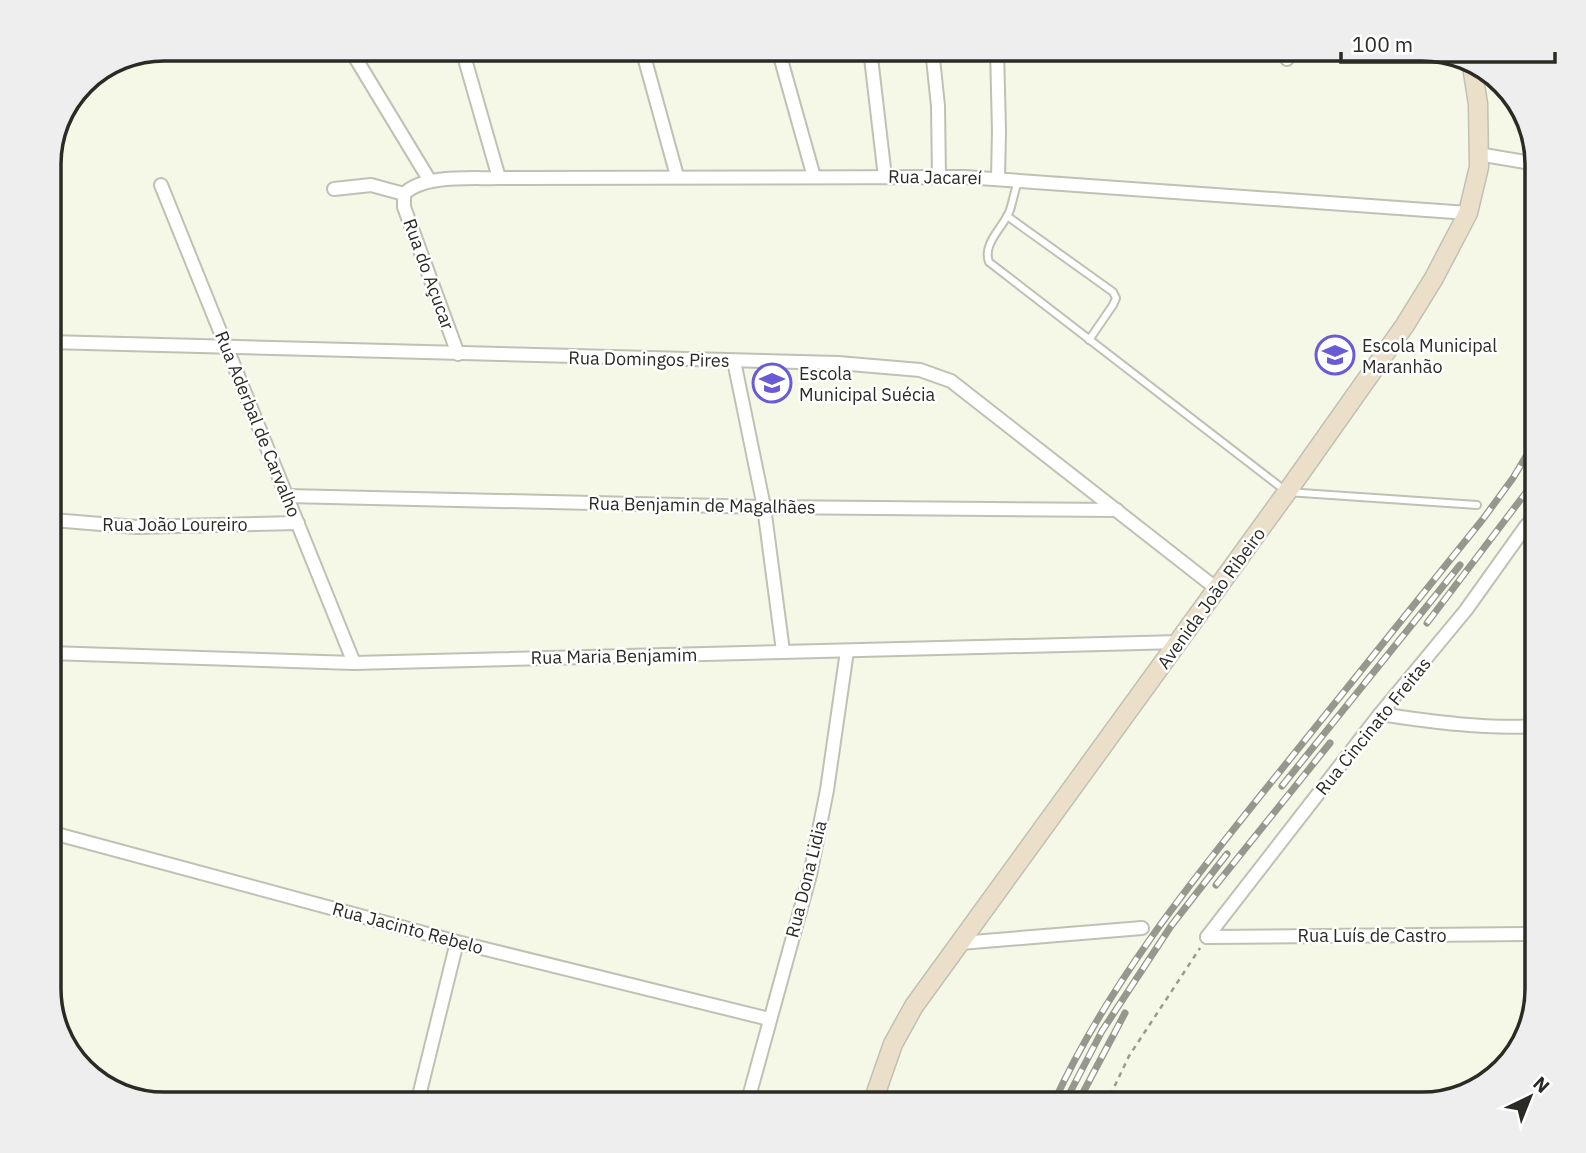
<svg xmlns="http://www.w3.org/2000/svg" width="1586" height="1153" viewBox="0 0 1586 1153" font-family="'IBM Plex Sans',sans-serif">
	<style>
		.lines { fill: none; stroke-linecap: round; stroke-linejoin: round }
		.service-casing { stroke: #bfc1b2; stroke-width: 10 }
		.minor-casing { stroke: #bfc1b2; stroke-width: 16 }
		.secondary-casing { stroke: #bfc1b2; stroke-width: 21 }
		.path { stroke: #9a9b90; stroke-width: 2.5; stroke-dasharray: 5 5; stroke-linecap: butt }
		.service { stroke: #fff; stroke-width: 6 }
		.minor { stroke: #fff; stroke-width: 12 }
		.secondary { stroke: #ebdfca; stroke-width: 18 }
		.rail-casing { stroke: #97988d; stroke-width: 7 }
		.rail { stroke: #fff; stroke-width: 4.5; stroke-dasharray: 13; stroke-linecap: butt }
		.labels { text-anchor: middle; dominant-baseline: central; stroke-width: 5; stroke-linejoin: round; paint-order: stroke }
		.street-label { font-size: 18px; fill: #2b2b25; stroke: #fff }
		.poi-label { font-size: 18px; fill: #2b2b25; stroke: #fff; text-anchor: start }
		.rim { fill: none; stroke: #2b2b25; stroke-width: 3.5 }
	</style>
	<rect width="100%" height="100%" fill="#f5f7e7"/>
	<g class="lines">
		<defs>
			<g id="service">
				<path d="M1018 181C1015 190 1013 200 1010 210 1004 227 982 243 989 262L1287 492 1477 505"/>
				<polyline points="1007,216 1113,292 1116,298 1113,305 1089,340"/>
			</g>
			<g id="minor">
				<polyline points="350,49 430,181"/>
				<polyline points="462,49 499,178"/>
				<polyline points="642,49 677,176"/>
				<polyline points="778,49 814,177"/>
				<polyline points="870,49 885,177"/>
				<polyline points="932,49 938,106 939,178"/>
				<polyline points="997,49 999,131 998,178"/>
				<polyline points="1286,49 1287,59"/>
				<polyline points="1478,154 1537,164"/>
				<polyline points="161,185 354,663"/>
				<polyline points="334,189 371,185 404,194"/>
				<path d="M404 194C423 174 472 179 499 178L965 177 1468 213"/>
				<polyline points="404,194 404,207 458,354"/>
				<polyline points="49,342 838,363 920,370 951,381 1217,589"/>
				<polyline points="734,361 764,507 783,651"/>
				<polyline points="287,496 764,507 1117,510"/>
				<polyline points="53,520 137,527 298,523"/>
				<polyline points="49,653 354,663 1179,642"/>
				<path d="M1380 714C1433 722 1484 729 1537 726"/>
				<polyline points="49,832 457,942 769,1019"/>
				<polyline points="1207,937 1380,714 1466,610 1526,526 1537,514"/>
				<polyline points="1207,937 1537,934"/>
				<polyline points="960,943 1142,928"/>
				<polyline points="417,1104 457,942"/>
				<polyline points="747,1104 810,875 827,790 847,651"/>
			</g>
			<polyline id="secondary" points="872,1104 893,1044 914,1006 1287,492 1405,325 1434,278 1468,213 1479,167 1478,104 1472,66"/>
		</defs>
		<use href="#service" class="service-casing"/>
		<use href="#minor" class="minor-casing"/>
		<use href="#secondary" class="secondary-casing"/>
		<polyline class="path" points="1106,1104 1129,1056 1200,948"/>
		<use href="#service" class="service"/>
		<use href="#minor" class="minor"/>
		<use href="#secondary" class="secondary"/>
		<defs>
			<g id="rail">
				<polyline points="1427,623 1537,478"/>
				<polyline points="1282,786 1460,565"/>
				<polyline points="1216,885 1330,743"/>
				<path d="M1053 1104C1108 984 1191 882 1273 780 1343 693 1413 606 1483 519L1513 478 1537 438"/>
				<polyline points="1064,1104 1102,1031 1171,926 1227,854"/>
				<polyline points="1077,1104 1125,1013"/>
			</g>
		</defs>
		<use href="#rail" class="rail-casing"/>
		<use href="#rail" class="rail"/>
	</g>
	<defs>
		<symbol id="school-ring" viewBox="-11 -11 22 22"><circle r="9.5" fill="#fff" stroke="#685bd5" stroke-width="1.5"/><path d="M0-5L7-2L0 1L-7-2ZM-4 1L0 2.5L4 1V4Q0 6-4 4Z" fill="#685bd5"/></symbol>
	</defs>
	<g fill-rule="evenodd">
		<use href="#school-ring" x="1313" y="333" width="44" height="44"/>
		<use href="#school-ring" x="750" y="361" width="44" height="44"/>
	</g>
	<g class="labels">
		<g class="street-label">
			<text transform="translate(935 177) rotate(1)">Rua Jacareí</text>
			<text transform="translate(429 274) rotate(70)">Rua do Açucar</text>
			<text transform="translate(649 359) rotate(1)">Rua Domingos Pires</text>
			<text transform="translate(258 424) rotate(68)">Rua Aderbal de Carvalho</text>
			<text transform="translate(702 505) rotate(1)">Rua Benjamin de Magalhães</text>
			<text x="175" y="524">Rua João Loureiro</text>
			<text transform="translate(1211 598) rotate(-54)">Avenida João Ribeiro</text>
			<text transform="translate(614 656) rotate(-1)">Rua Maria Benjamim</text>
			<text transform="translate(1373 726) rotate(-51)">Rua Cincinato Freitas</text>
			<text transform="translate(806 879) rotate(-76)">Rua Dona Lidia</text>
			<text transform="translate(408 928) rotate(15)">Rua Jacinto Rebelo</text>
			<text x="1372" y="935">Rua Luís de Castro</text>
		</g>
		<g class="poi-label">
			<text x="1362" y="345">Escola Municipal<tspan x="1362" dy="21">Maranhão</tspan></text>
			<text x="799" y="373">Escola<tspan x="799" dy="21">Municipal Suécia</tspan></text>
		</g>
	</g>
	<path d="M0 0H1586V1153H0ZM164 61H1422A103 103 0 0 1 1525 164V989A103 103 0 0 1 1422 1092H164A103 103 0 0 1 61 989V164A103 103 0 0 1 164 61Z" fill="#eee" fill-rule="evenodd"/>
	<path class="rim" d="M164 61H1422A103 103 0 0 1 1525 164V989A103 103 0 0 1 1422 1092H164A103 103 0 0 1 61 989V164A103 103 0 0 1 164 61Z"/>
	<g transform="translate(1530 1097) rotate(43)" stroke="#ffffff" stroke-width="5" paint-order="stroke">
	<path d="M0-5L12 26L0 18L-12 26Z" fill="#2b2b25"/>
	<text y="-10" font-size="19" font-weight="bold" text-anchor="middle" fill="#2b2b25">N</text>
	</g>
	<path d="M1341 52v10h214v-10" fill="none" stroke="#2b2b25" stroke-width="3.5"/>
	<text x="1352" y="52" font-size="21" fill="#2b2b25" stroke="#ffffff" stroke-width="5" paint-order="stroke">100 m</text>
</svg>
